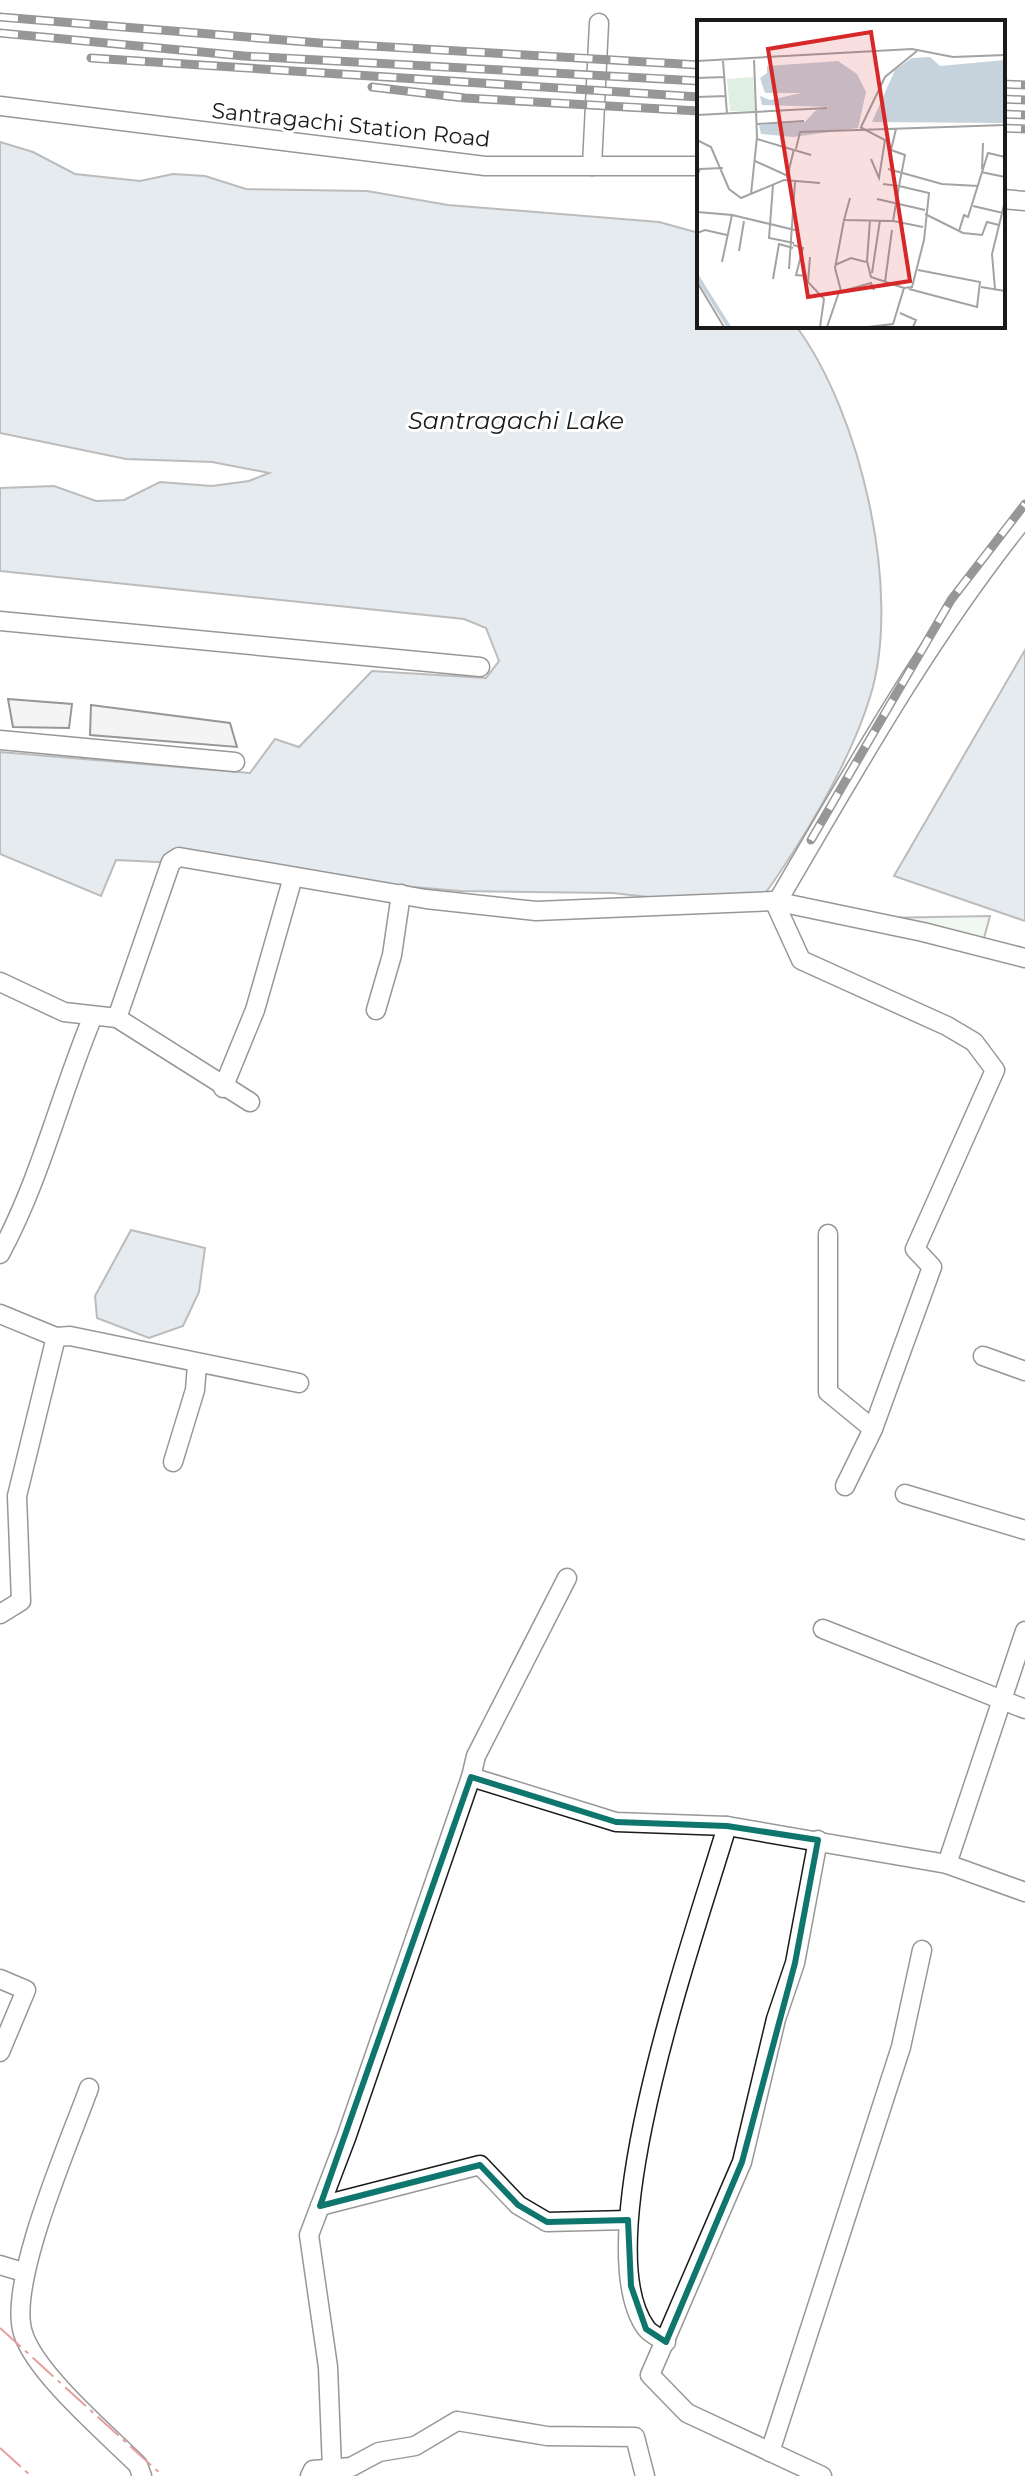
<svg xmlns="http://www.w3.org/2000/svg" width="1025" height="2476" viewBox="0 0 1025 2476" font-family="Montserrat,sans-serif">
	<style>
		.green { fill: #e0efe3; stroke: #6a6a6a; stroke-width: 2 }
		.water { fill: #c6d2dc; stroke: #6a6a6a; stroke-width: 2 }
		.building { fill: #e6e6e6; stroke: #1a1a1a; stroke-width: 2 }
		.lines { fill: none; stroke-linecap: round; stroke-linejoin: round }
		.street-casing { stroke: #1a1a1a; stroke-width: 21 }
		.street { stroke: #fff; stroke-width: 18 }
		.rail-casing { stroke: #1a1a1a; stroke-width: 9 }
		.rail { stroke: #fff; stroke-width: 6; stroke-dasharray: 18; stroke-linecap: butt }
		.power { stroke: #c62828; stroke-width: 2; stroke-dasharray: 28 6 4 6; stroke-linecap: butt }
		.marked { fill: none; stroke: #0f766e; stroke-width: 6; stroke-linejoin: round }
		.labels { text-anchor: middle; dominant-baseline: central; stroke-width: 6; stroke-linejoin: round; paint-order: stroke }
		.street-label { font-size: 22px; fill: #1a1a1a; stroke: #fff }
		.water-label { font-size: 24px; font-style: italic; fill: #1a1a1a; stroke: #fff }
		.inset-river { fill: none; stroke: #c6d2dc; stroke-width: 4 }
		.inset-road { fill: none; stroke: #a3a3a3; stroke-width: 2 }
		.view { fill: #d62828; fill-opacity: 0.15; stroke: #d62828; stroke-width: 4 }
		.inset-edge { fill: none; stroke: #1a1a1a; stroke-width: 4 }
	</style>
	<rect width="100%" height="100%" fill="#fff"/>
	<polygon class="green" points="990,916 984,938 923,932 880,918"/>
	<g class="water">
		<path d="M0 142 33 152 75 174 140 181 173 174 205 176 246 189 367 191 448 205 659 222 699 233V326H796C860 412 903 592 870 697 849 766 797 851 754 909L613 893 460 891 354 882 260 867 116 860 101 896 0 854V752L250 773 275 739 299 747 372 671 486 678 499 661 486 628 464 619 0 571V488L54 486 96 501 124 500 160 482 212 486 249 481 269 473 212 462 126 459 0 433Z"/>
		<polygon points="1025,650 1025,921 894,876"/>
		<polygon points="131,1230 205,1248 199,1292 183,1326 149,1338 97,1318 95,1296"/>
	</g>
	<g class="building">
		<polygon points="8,699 72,704 69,728 13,727"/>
		<polygon points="91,705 230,723 237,747 90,735"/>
	</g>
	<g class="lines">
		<defs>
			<g id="street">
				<polyline points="0,106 485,166 699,166"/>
				<polyline points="592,166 599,23"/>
				<polyline points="1003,199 1025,201"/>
				<polyline points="0,621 480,667"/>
				<polyline points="0,740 235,762"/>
				<polyline points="774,901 801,960 947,1026 974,1042 995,1070 915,1249 932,1267 873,1429 828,1392 828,1234"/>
				<path d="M777 902C854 771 929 636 1025 517"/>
				<polyline points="0,982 64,1012 117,1018 250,1102"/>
				<polyline points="376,1010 392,955 401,894"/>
				<polyline points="117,1018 171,862 179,857 426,899 536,911 774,901 923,932 1025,958"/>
				<polyline points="223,1088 255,1010 293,877"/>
				<path d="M0 1254C41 1178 60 1095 93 1016"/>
				<polyline points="0,1314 56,1337 70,1336 299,1383"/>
				<polyline points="983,1356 1025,1371"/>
				<polyline points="173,1462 195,1390 197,1365"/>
				<polyline points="845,1486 873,1429"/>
				<polyline points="905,1494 1025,1530"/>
				<polyline points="567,1578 476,1756 471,1777 616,1822 727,1826 947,1864"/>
				<polyline points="0,1614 21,1601 17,1496 56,1337"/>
				<polyline points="823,1629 1025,1709"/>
				<polyline points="1025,1631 947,1864 1025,1892"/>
				<polyline points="818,1840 795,1963 776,2019 742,2162 650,2375 687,2413 822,2476"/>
				<polyline points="0,1979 26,1990 0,2052"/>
				<path d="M89 2088C70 2141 7 2283 23 2333 35 2373 107 2434 138 2465L142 2476"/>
				<polyline points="320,2206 480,2165 518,2205 547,2222 628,2220"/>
				<polyline points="0,2265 23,2272"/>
				<path d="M666 2342C660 2338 650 2334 646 2328 584 2243 698 1925 727 1826"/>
				<polyline points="770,2452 901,2047 922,1950"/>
				<polyline points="332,2469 328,2367 309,2235 346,2138 471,1777"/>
				<polyline points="310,2476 313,2470 351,2467 379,2452 415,2446 457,2421 547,2436 635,2437 645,2476"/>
			</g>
		</defs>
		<use href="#street" class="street-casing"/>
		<use href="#street" class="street"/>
		<defs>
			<g id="rail">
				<polyline points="0,17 320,43 699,65"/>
				<polyline points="0,33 244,56 699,81"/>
				<polyline points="91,58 699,97"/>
				<polyline points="1003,84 1025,85"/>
				<polyline points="372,87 465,98 699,111"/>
				<polyline points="1003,99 1025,100"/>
				<polyline points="1003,114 1025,115"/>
				<polyline points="1003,128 1025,129"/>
				<polyline points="811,840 951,600 1025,504"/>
			</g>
		</defs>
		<use href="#rail" class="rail-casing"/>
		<use href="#rail" class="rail"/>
		<g class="power">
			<polyline points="0,2328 163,2476"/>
			<polyline points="0,2448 31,2476"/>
		</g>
	</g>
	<path d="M0 0H1025V2476H0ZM471 1777 616 1822 727 1826 818 1840 795 1963 742 2162 666 2342 646 2329 631 2286 628 2220 547 2222 518 2205 480 2165 320 2206Z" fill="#fff" fill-opacity=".55" fill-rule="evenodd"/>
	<path class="marked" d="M471 1777 616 1822 727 1826 818 1840 795 1963 742 2162 666 2342 646 2329 631 2286 628 2220 547 2222 518 2205 480 2165 320 2206Z"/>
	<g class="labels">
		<g class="street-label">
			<text transform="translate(351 125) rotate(6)">Santragachi Station Road</text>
		</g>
		<g class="water-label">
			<text x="516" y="420">Santragachi Lake</text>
		</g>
	</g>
	<g transform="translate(697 20)">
		<rect width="308" height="308" fill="#fff"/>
		<path d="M56 57 58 92 33 91 30 59Z" fill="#e0efe3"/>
		<path d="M233 37 243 46 308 40V103L175 102 198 50 215 38ZM141 41 160 54 169 72 161 108 96 117 64 114 62 105 108 102 119 90 132 87 65 85 63 76 73 80 104 73H68L63 58 70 53V46Z" fill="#c6d2dc"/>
		<path class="inset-river" d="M0 256 32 307"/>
		<path class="inset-road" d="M0 41 215 29 256 37 308 35M26 41 30 94M0 58 28 57M0 77 29 76M0 95 130 88M60 104 107 101M163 107 188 120 182 158 174 139M164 107 188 57 220 31M60 119 114 135M0 120 14 127 32 169 44 178 87 160 123 163M99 129 103 112 308 105M58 141 91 156M191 149 245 164 281 166M285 149 286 123M284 152 308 157M0 155 3 149 26 148M90 158 97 129M186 164 202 166 196 201 226 207M76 165 72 218 97 223M54 174 60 117 57 40M153 178 147 200 196 201M180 179 228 190M276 186 306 193M0 192 35 195 25 242M228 194 266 213 285 215 290 202 302 205M35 195 98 210M173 200 170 241 174 257 207 268M262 211 267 195 271 197 291 133 308 137M0 213 8 210 30 215M96 225 106 228 99 255 110 256M42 231 47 201M113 237 111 262 127 279 123 307M138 245 154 238 169 242M92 249 98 162M175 253 183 200M76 259 82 224 96 228M0 262 27 307M188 262 195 210M284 267 308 271M212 269 280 287 283 262 221 250M298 269 295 234 308 181M144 271 138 248 147 200M203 293 219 300 216 307M130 307 142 272 174 263 177 270M171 307 196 304 207 268 215 267 227 220 232 173 202 166 208 135 194 130 199 109"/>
		<path class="view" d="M174 12 213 261 111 277 71 29Z"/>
		<rect width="308" height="308" class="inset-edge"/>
	</g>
</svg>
